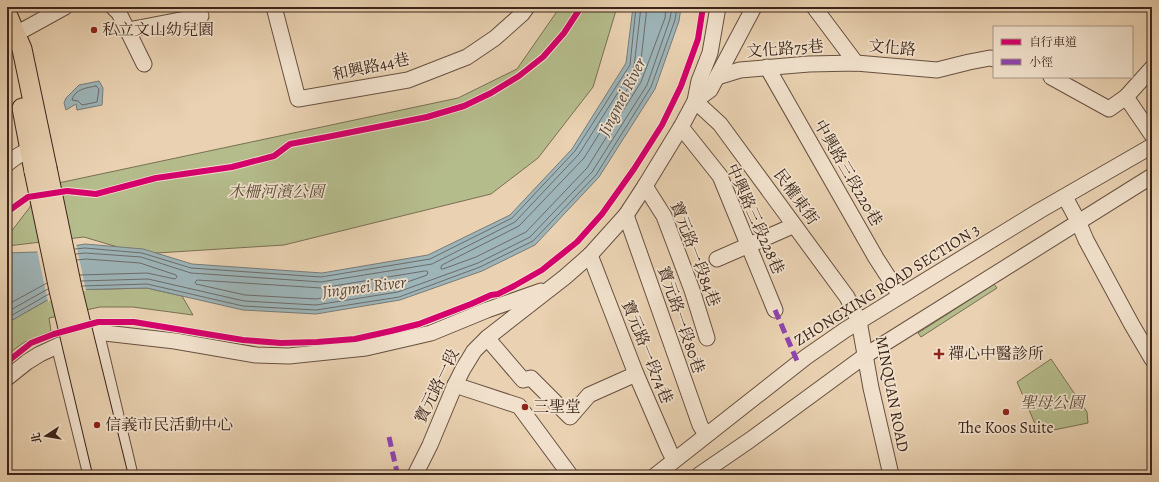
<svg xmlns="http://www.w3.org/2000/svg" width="1159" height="482" viewBox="0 0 1159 482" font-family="Alegreya,'Noto Serif TC',serif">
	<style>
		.green { fill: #b5bc8c; stroke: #787054 }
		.water { fill: #9db4b8; stroke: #767b79 }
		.pier { fill: #e9d1b1 }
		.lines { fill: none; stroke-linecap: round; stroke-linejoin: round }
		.shore { stroke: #6c6c6a; stroke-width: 1 }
		.minor-casing { stroke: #675040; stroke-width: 17 }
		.major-casing { stroke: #3c251b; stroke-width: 21 }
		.minor { stroke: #f1e1cc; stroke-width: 15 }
		.major { stroke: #e9d1b1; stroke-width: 19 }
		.major-bridge-casing { stroke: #3c251b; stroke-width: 21; stroke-linecap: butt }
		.major-bridge { stroke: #e9d1b1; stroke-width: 19 }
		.quiet { stroke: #8e44ad; stroke-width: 5; stroke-dasharray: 10 5; stroke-linecap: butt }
		.cycleway-casing { stroke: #f1e1cc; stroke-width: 8 }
		.cycleway { stroke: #d6006c; stroke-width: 6 }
		.poi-dot { fill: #8f2418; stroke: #f1e1cc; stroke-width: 1.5 }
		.labels { text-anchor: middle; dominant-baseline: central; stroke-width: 3.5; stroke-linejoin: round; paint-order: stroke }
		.poi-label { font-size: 16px; fill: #3c251b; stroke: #f1e1cc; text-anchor: start }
		.street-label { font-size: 16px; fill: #3c251b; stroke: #f1e1cc }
		.park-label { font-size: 16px; font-style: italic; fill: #5a4b37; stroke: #f1e1cc }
		.water-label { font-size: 17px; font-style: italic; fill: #544942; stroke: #f1e1cc }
	</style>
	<rect width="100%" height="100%" fill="#e9d1b1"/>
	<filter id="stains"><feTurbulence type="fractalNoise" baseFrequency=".005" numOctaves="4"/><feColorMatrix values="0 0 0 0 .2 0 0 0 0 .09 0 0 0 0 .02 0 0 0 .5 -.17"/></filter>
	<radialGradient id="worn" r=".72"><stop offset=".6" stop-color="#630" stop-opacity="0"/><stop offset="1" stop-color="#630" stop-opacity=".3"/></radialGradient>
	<g class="green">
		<polygon points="560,7 617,7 593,87 538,158 491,194 284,245 141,254 84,237 7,246 7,237 30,207 35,188 458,98 517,69"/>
		<polygon points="994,284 997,288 921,337 918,333"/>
		<polygon points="147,288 182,296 193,315 133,307 100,307 49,318 51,331 23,343 7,355 7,323 65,290"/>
		<polygon points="1051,359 1087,412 1088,423 1039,433 1017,382"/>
	</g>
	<g class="water">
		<polygon points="633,7 681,7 679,21 655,89 599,177 535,245 482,271 400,300 316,314 243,310 147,288 65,290 7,323 7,253 37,252 85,244 143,249 192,264 322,273 428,255 510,215 572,149 626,63"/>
		<polygon points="99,81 103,88 102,105 77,110 76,104 66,110 64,103 66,98 79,85"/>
	</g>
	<polygon class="pier" points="76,243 86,291 65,292 48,302 37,250"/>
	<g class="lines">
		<g class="shore">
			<polyline points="647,7 640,69 584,158 519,226 442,265 441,267 441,269 443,269 476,257 526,232 587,168 641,82 665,18 666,7"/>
			<path d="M96 86 99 89 97 102 82 105 78 101 72 100C75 89 86 88 96 86Z"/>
			<polyline points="75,249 85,248 142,253 191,268 321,277 430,259 512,218 575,151 630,65 636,7"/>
			<polyline points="76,254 85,253 141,257 191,273 321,282 432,264 515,222 579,154 634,67 641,7"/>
			<polyline points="77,260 86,259 140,263 176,275 177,277 175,279 147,273 80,275"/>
			<polygon points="426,271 428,272 427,275 396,286 316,299 245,295 196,284 195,282 197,280 321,288"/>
			<polyline points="81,281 148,279 244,301 316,305 398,292 478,263 530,237 592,172 647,85 670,19 672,7"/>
			<polyline points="82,286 147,284 243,306 316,310 399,297 480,267 533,241 596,175 651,87 675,20 677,7"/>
			<polyline points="7,305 47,283"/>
			<polyline points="7,312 48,289"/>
			<polyline points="7,318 49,294"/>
		</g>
		<defs>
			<g id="minor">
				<polyline points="113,7 119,13 144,64"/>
				<polyline points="274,7 298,99 408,80 467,57 495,38 522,14 527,7"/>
				<polyline points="814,7 856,63"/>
				<polyline points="128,30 201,16"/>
				<polyline points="7,36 25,29 65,7"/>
				<polyline points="767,67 876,258 896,289 899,296"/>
				<polyline points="717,77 740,70 809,64 856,63 937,70 969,62 990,58 994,59"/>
				<polyline points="1051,77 1109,109 1126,97 1152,135"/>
				<polyline points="1126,97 1152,68"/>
				<polyline points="695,101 720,124 847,297 859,321 871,388 891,475"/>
				<polyline points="695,101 699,81 710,53 718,7"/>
				<polyline points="681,127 720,176 775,310"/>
				<path d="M7 164C19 154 25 151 40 147"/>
				<polyline points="645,186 664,216 692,290 707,338"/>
				<polyline points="1065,197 1078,221 1086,240 1132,325 1152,359"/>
				<polyline points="626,215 700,425 706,435"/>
				<polyline points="590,255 636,374 669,450 674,460"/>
				<polyline points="717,259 788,228 792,223"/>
				<polyline points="96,332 130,475"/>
				<polyline points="487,338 523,380 531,378 570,417 589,395 636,374"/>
				<polyline points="59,345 91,475"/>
				<polyline points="7,378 27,362 40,354 55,347 96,332 175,341 256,355 289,356 366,348 431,333 487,310 541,291"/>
				<polyline points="455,385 519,406 570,475"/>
				<polyline points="415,475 430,445 455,385 463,369 474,351 487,338 565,277 590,255 626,215 645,186 681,127 695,101 710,90 754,7"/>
				<polyline points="656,475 806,357 845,330 1039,211 1152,146"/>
				<polyline points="699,475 750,440 866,355 1152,176"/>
			</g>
			<g id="major">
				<polyline points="7,14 22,49 47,168"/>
				<polyline points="22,108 34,171"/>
			</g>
		</defs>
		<use href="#minor" class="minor-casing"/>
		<use href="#major" class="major-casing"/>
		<use href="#minor" class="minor"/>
		<use href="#major" class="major"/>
		<defs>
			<g id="major-bridge">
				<polyline points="47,168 72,288 118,475"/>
				<polyline points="34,171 59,290 103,475"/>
			</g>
		</defs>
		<use href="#major-bridge" class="major-bridge-casing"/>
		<use href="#major-bridge" class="major-bridge"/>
		<g class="quiet">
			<polyline points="775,310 798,363"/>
			<polyline points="389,437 397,472 403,475"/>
		</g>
		<defs>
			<g id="cycleway">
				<polyline points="7,212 28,197 67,191 96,194 156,178 232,167 274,156 290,144 327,137 427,117 464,106 491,93 519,76 543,57 564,33 581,7"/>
				<polyline points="7,362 31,343 54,334 98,322 134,322 243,340 281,343 317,342 355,339 391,331 419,324 471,304 491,295 498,294 514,286 542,270 577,242 602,214 634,169 662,125 681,86 698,39 703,7"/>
			</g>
		</defs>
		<use href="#cycleway" class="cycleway-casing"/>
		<use href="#cycleway" class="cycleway"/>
	</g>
	<g class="poi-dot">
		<circle cx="94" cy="30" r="4"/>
		<path d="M937 348h4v4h4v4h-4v4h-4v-4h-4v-4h4z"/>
		<circle cx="525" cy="407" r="4"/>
		<circle cx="1006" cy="412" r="4"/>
		<circle cx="97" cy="425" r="4"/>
	</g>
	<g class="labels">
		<g class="poi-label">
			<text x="102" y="30">私立文山幼兒園</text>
			<text x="948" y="354">禪心中醫診所</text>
			<text x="533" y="407">三聖堂</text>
			<text x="105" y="425">信義市民活動中心</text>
			<text x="1006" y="428" text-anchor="middle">The Koos Suite</text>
		</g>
		<g class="street-label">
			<text transform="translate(892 48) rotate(5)">文化路</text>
			<text transform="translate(785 49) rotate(-4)">文化路75巷</text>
			<text transform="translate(371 67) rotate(-12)">和興路44巷</text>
			<text transform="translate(848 173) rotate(60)">中興路三段220巷</text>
			<text transform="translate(796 197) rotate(54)">民權東街</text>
			<text transform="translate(755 219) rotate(66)">中興路三段228巷</text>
			<text transform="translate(695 254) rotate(69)">寶元路一段84巷</text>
			<text transform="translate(887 285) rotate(-32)">ZHONGXING ROAD SECTION 3</text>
			<text transform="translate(681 320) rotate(71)">寶元路一段80巷</text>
			<text transform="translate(647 352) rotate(68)">寶元路一段74巷</text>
			<text transform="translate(437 386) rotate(-64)">寶元路一段</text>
			<text transform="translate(892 394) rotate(79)">MINQUAN ROAD</text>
		</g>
		<g class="park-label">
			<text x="276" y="192">木柵河濱公園</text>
			<text x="1052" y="403">聖母公園</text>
		</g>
		<g class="water-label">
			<text transform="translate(622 97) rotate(-63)">Jingmei River</text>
			<text transform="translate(364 287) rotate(-7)">Jingmei River</text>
		</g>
	</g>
	<rect width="1159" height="482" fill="none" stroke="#e9d1b1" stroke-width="24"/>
	<rect x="8" y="8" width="1143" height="466" fill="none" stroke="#3c251b" stroke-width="2"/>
	<rect x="12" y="12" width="1135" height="458" fill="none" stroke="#3c251b"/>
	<rect x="993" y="26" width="140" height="52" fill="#f1e1cc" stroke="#a99685"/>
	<rect x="1001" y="39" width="20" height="6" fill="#d6006c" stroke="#a99685"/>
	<text x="1029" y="46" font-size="12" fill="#3c251b">自行車道</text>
	<rect x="1001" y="59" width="20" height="6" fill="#8e44ad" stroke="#a99685"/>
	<text x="1029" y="66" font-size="12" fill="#3c251b">小徑</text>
	<g transform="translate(46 436) rotate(258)" stroke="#f1e1cc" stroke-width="3" paint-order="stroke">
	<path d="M0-3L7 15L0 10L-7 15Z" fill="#3c251b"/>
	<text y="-6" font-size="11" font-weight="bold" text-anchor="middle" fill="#3c251b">北</text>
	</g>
	<rect width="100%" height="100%" filter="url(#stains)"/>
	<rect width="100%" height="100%" fill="url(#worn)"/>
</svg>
